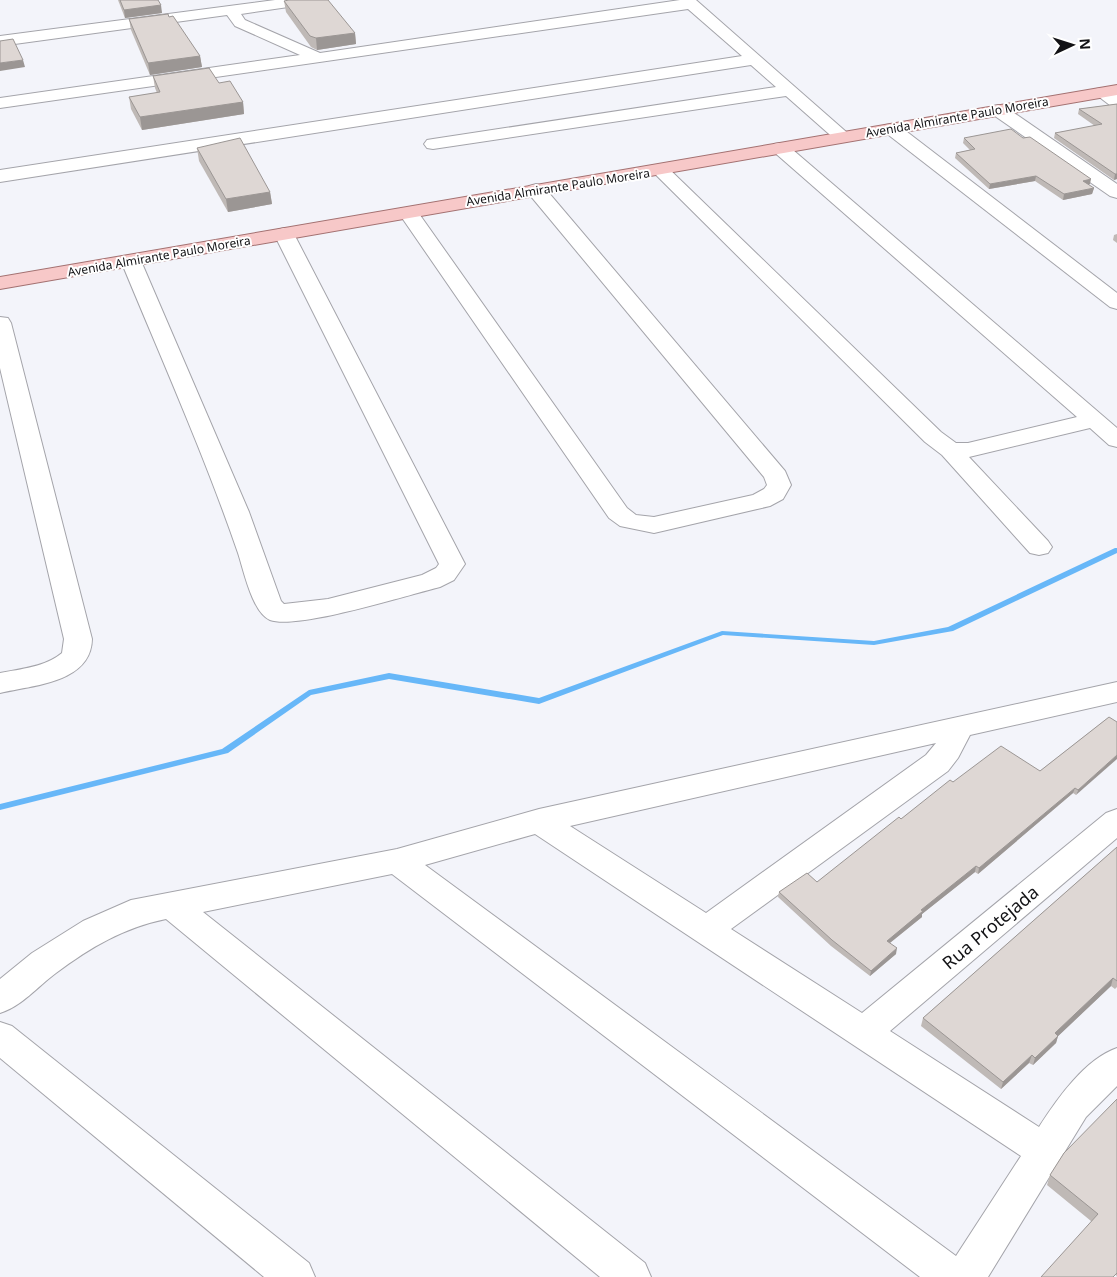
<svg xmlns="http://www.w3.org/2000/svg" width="1117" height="1277" viewBox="0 0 1117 1277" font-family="'Noto Sans',sans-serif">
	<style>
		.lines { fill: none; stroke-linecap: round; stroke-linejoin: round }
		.stream { fill: #67b7f8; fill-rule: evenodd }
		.minor-casing { stroke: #a4a4aa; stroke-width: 2 }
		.major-casing { stroke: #a37171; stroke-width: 2 }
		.minor { fill: #fff; fill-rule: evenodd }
		.major { fill: #f7c8c8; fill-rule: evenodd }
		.wall { fill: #bfb9b6 }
		.shaded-wall { fill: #9b9694 }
		.building { fill: #ded7d4; stroke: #9b9694 }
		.labels { text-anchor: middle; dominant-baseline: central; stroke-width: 4; stroke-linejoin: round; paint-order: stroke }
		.far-street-label { font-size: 12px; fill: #121215; stroke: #fff }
		.near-street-label { font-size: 18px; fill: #121215; stroke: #fff }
	</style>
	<rect width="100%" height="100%" fill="#f3f4fa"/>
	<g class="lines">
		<polygon class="stream" points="1115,548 1117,548 1117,553 953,631 874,645 723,635 539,704 389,679 311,695 228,753 0,810 0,804 222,749 309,690 389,673 539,698 722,631 874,641 948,627"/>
		<defs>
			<g id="minor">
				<polygon points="275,0 316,0 309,4 241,14 245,20 320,53 680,0 696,0 852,137 849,141 837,141 786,96 433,149 427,148 424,144 427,140 433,139 776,87 751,65 0,182 0,170 742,56 688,9 0,108 0,98 300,55 235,26 227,15 0,46 0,36"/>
				<polygon points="1102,88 1117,95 1117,107 1111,106 1094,93 1096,89"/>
				<polygon points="998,105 1004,106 1117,184 1117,198 1110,196 992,114 989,110 992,106"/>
				<polygon points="892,124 898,125 1117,293 1117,309 1110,307 886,133 883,129 886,125"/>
				<polygon points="780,143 786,144 1117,428 1117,447 1109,445 1090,428 969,457 1048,541 1052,547 1048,553 1039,555 1030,553 942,455 925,442 651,170 654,166 666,166 941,432 956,443 968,443 1077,417 774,152 771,148 774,144"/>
				<polygon points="536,184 543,186 785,471 791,485 783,499 770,506 654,533 620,526 609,518 398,212 401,208 415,208 627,508 636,515 654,517 753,495 764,489 767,485 764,477 529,194 527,190 529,186"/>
				<path d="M284 228 291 230 294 234 465 564 454 580 440 587C408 595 297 630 270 620 252 612 244 571 238 553 204 454 161 358 121 261L124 257 131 255 138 257 141 261 249 512 281 601 284 604 328 599 422 575 436 568 439 564 274 234 277 230Z"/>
				<path d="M0 317 8 318 11 323 92 639C91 683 33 685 0 693V673C21 669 45 667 62 653L64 639 0 368Z"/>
				<path d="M1117 682V702L970 735 958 758 948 771 731 929 862 1013 1106 813 1117 809V838L890 1031 1039 1127C1057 1099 1085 1059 1117 1048V1086L1086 1117 988 1277H920L392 874 203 912 645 1263 651 1277H600L166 919C123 928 91 947 56 973 37 987 22 1006 0 1013V979L32 953 83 921 131 900 397 849 539 809ZM936 743 926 755 706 913 570 826ZM535 834 1021 1156 956 1256 425 865Z"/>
				<polygon points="0,1022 12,1026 309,1263 315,1277 264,1277 0,1058"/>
			</g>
			<polygon id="major" points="1117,85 1117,95 0,289 0,277"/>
		</defs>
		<use href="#minor" class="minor-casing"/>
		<use href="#major" class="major-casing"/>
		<use href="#minor" class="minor"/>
		<use href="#major" class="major"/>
	</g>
	<g class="wall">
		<polygon points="118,0 158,0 162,13 125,18"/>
		<polygon points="284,1 355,33 356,44 317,50 311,47 286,12"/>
		<polygon points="169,17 200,56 202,67 150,75 131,30 129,19"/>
		<polygon points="153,76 219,83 243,102 244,114 142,130 131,109 129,97 157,93 155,88"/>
		<polygon points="1117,104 1117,179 1114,180 1054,138 1055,133 1095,126 1078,114 1079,109"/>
		<polygon points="964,138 1023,138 1090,184 1088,185 1094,188 1092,194 1063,200 1035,181 989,189 955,158 956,153 970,150 963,143"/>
		<polygon points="197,148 270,192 272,204 228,212 199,161"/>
		<polygon points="1117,234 1117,243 1113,240 1114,235"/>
		<polygon points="1109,717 1076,795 1073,793 978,874 975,872 922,914 922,917 890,943 896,954 870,976 831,946 778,897 779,892 817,882 901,819 953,782 1040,771"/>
		<polygon points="1117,847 1117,987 1115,989 1111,986 1058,1036 1056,1043 1033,1065 1029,1063 1001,1089 921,1026 923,1018"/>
		<polygon points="1117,1099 1117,1277 1091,1221 1047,1185 1050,1175"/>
	</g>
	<g class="shaded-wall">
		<polygon points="161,5 162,13 125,18 124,10"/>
		<polygon points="355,33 356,44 317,50 316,38"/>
		<polygon points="200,56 202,67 150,75 148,63"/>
		<polygon points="23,60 25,67 0,71 0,63"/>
		<polygon points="243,102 244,114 142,130 140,117"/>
		<polygon points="1115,174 1117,174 1117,179 1114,180"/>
		<polygon points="1036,176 1035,181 989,189 990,184"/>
		<polygon points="1091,179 1090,184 1082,186 1083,181"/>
		<polygon points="1094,188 1092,194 1063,200 1064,194"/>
		<polygon points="270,192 272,204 228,212 226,199"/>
		<polygon points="1117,755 1117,759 1076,795 1078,790"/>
		<polygon points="1075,788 1073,793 978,874 979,868"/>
		<polygon points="976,866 975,872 922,914 922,917 886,946 887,941 921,910"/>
		<polygon points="897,948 896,954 870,976 871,971"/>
		<polygon points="1113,978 1111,986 1053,1041 1055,1033"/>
		<polygon points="1058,1036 1056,1043 1033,1065 1035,1058"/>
		<polygon points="1032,1055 1029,1063 1001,1089 1003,1082"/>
	</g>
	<g class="building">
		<polygon points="120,0 158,0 161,5 124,10"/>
		<polygon points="289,0 328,0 355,33 316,38 310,36 284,1"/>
		<polygon points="168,14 169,17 173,16 200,56 148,63 129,19"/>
		<polygon points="13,39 23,60 0,63 0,41"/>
		<polygon points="209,68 219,83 230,81 243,102 140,117 129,97 160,92 153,76"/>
		<polygon points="1117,104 1117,174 1115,174 1055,133 1102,124 1079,109"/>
		<polygon points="1011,129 1023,138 1030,137 1091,179 1083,181 1094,188 1064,194 1036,176 990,184 956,153 975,149 964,138"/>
		<polygon points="240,138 270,192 226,199 197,148"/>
		<polygon points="1109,717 1117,722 1117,755 1078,790 1075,788 979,868 976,866 921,910 923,911 887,941 897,948 871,971 832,940 779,892 807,873 817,882 899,817 901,819 950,780 953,782 1001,746 1040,771"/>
		<polygon points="1117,847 1117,981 1113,978 1055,1033 1058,1036 1035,1058 1032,1055 1003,1082 923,1018"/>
		<polygon points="1117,1099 1117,1273 1113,1277 1041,1277 1098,1214 1050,1175 1064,1153"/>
	</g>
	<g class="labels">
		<g class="far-street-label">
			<text transform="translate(957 117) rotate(-10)">Avenida Almirante Paulo Moreira</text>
			<text transform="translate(558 187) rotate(-9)">Avenida Almirante Paulo Moreira</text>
			<text transform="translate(159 256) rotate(-10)">Avenida Almirante Paulo Moreira</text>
		</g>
		<g class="near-street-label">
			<text transform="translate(990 927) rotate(-40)">Rua Protejada</text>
		</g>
	</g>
	<g transform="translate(1072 45) rotate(86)" stroke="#ffffff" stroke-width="4" paint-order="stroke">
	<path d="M0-4L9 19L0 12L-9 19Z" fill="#121215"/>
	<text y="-8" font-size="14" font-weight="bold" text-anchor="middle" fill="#121215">N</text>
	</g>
</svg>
